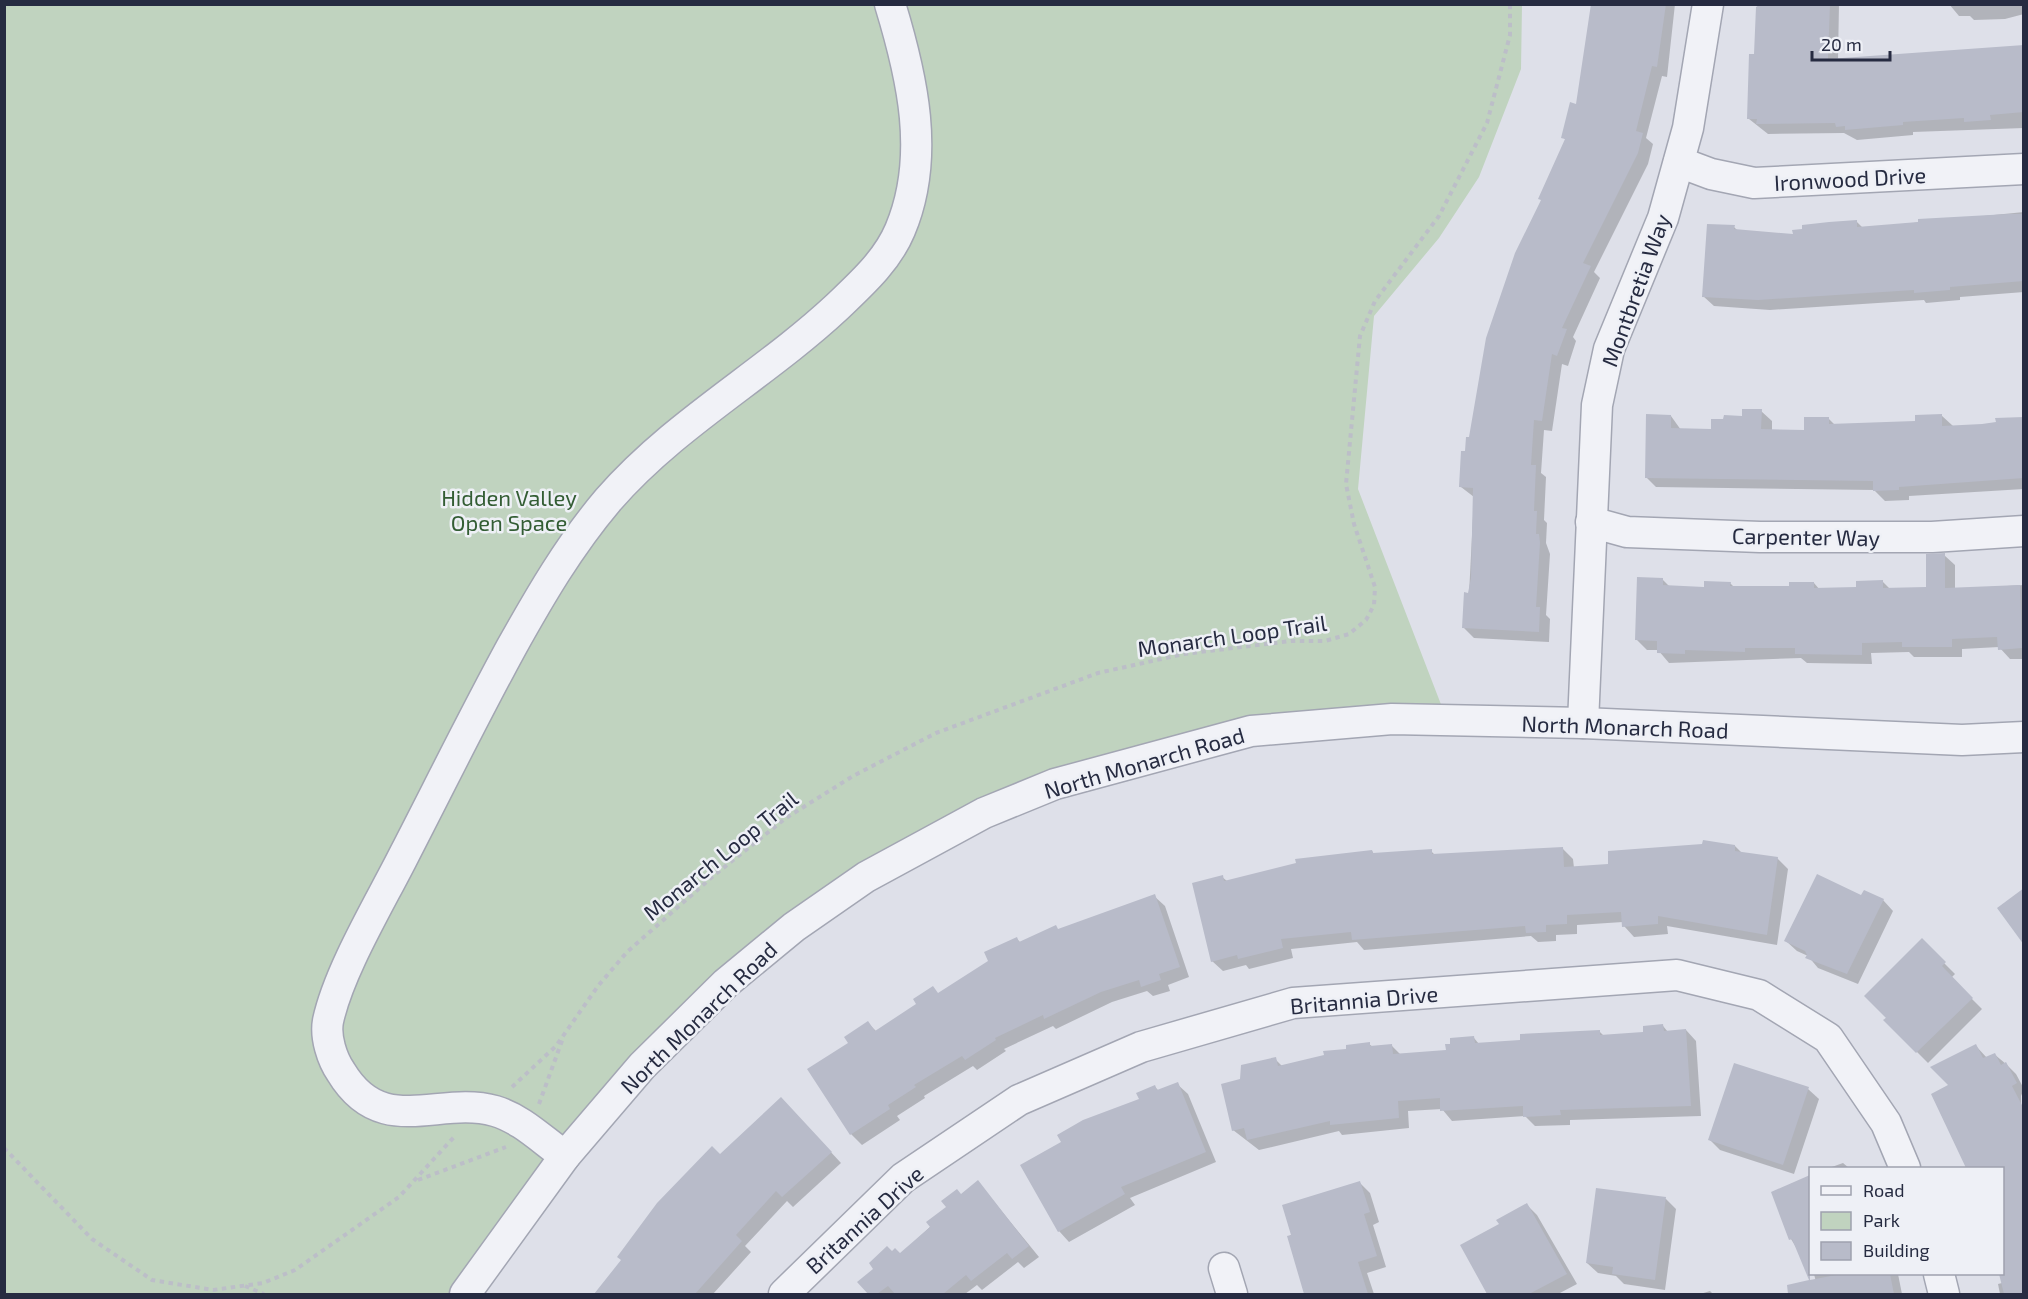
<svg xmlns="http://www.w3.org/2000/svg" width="2028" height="1299" viewBox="0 0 2028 1299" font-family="'Exo 2',sans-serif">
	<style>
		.green { fill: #c0d3bf }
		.shadow { fill: #0003 }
		.building { fill: #b8bbc9 }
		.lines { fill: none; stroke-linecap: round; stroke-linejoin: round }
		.minor-casing { stroke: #a3a6b3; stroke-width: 33 }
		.path { stroke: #bcbec8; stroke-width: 4; stroke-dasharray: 4.5 4.5; stroke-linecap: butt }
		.minor { stroke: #f1f2f7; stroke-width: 30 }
		.labels { text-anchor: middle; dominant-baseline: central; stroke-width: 5; stroke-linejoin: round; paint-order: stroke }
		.street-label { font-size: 22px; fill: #262b41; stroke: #eef0f6 }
		.park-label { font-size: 22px; fill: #335d34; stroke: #eef0f6 }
	</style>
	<rect width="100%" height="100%" fill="#dee0e9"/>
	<polygon class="green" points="5,5 1522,5 1521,69 1479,177 1439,238 1374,316 1358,489 1447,720 1326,724 984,813 726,983 465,1294 5,1294"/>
	<g class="shadow">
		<polygon points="1593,4 1675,4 1667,77 1662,76 1646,138 1653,144 1648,164 1594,272 1600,278 1573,337 1576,341 1568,366 1562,364 1552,431 1544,430 1541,473 1546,477 1544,520 1547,523 1546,543 1550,554 1546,615 1550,619 1549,642 1474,638 1464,628 1469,594 1474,497 1461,487 1467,453 1543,201 1566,140 1563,137 1577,105"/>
		<polygon points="1763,4 1839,4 1838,60 2024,47 2024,128 1913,132 1913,135 1857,140 1844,133 1768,134 1749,119"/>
		<polygon points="1949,4 2024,4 2024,14 2005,19 1974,20 1970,16 1959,16"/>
		<polygon points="2024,212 2024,292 1960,297 1960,300 1926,303 1924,300 1770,310 1714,306 1703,296 1734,227 1738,231 1794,235 1856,221 1863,228"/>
		<polygon points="1761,411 1772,421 1772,431 1806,431 1828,418 1835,425 1916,423 1941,415 1953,426 2024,433 2024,489 1909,496 1909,500 1885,501 1874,490 1656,487 1646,477 1671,416 1681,430 1712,431"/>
		<polygon points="1944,555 1955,565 1955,589 2024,585 2024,659 2010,659 1999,647 1962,649 1962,657 1914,657 1909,652 1871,653 1872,664 1807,663 1801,658 1669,663 1658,650 1647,650 1637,640 1662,579 1670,587 1705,588 1730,583 1734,587 1790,588 1814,583 1820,590 1858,589 1882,581 1890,589 1927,589"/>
		<polygon points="1735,846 1742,853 1777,858 1788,869 1777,945 1667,926 1668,934 1634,937 1624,926 1623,922 1577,925 1577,934 1556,935 1556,941 1538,942 1531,936 1364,950 1357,942 1291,949 1293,958 1249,969 1246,965 1223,971 1212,961 1222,877 1227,881 1372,851 1374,854 1431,851 1436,856 1563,849 1573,859 1574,868 1610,865"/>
		<polygon points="1154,896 1165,906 1189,977 1168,985 1170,991 1153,996 1147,991 1112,1002 1056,1029 1053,1026 1004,1049 1006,1051 977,1070 973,1066 924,1096 925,1098 897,1116 900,1120 862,1145 851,1134 809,1070 850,1044 868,1023 877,1032 990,962 1017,939 1021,943"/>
		<polygon points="1862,897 1883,900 1893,911 1858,984 1818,968 1808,956 1797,951 1786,941"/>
		<polygon points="1922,941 1955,974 1951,978 1982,1009 1928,1063 1885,1020"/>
		<polygon points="1663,1026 1668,1032 1686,1030 1696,1041 1701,1116 1570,1120 1570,1125 1535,1126 1525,1116 1452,1121 1442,1109 1408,1111 1409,1128 1342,1135 1339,1131 1259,1150 1233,1130 1242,1080 1275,1059 1283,1067 1369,1044 1373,1047 1392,1046 1401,1055 1447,1052 1474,1038 1479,1044 1522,1041 1599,1031 1604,1036 1645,1033"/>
		<polygon points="1976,1046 1987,1058 1994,1054 2006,1064 2016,1074 2024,1089 2021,1096 2024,1294 2000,1294 1998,1284 2002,1283 2002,1168 1968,1168 1933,1094 1951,1086"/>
		<polygon points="1177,1084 1188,1094 1216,1162 1130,1198 1135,1205 1069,1242 1059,1231 1141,1100 1155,1087 1159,1091"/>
		<polygon points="1808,1089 1819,1099 1794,1174 1720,1150 1710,1140"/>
		<polygon points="791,1109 841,1163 793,1207 787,1201 745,1246 751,1252 713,1294 596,1294 623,1261 720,1156"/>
		<polygon points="1843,1163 1849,1168 1829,1168"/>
		<polygon points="1810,1176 1810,1270 1791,1239 1773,1192"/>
		<polygon points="978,1182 1039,1257 1024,1268 1018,1262 982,1290 977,1285 965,1294 870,1294 860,1282 892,1253 900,1255"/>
		<polygon points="1360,1183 1370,1193 1379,1222 1373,1225 1386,1267 1367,1273 1374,1294 1306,1294 1288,1237"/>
		<polygon points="1598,1189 1666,1199 1676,1209 1665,1290 1624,1284 1616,1276 1598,1273 1587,1263"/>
		<polygon points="1527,1205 1537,1215 1577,1284 1558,1294 1489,1294 1462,1246 1501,1225"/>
		<polygon points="1814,1274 1898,1274 1902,1294 1819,1294"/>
		<polygon points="1710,1291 1713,1294 1700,1294"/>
	</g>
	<g class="building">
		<polygon points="1591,4 1666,4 1657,67 1652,66 1636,131 1643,133 1638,153 1583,263 1591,266 1562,328 1567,329 1557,356 1552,354 1542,421 1534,420 1531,465 1536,465 1534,511 1537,511 1536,534 1539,534 1540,543 1536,607 1540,607 1539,632 1462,628 1464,592 1468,593 1471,578 1473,488 1459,487 1461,451 1465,451 1466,437 1469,437 1486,338 1515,253 1541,200 1538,199 1565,139 1561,138 1570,102 1576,104"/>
		<polygon points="1761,4 1830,4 1828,59 2024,45 2024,112 1990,115 1991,120 1964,122 1964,118 1903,122 1903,125 1845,130 1845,126 1836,127 1835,123 1756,124 1757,119 1747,119 1749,54 1754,54 1756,7"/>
		<polygon points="2008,214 2024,214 2024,281 1950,287 1950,290 1914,293 1914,290 1758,300 1702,297 1707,224 1735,225 1734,229 1793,234 1792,230 1802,229 1802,225 1829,222 1857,220 1857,227 1918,222 1918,219"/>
		<polygon points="1742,409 1762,409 1761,429 1804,430 1804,417 1829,417 1829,424 1915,421 1915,415 1942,414 1942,426 1982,424 1996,422 1995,418 2024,417 2024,478 1899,487 1899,490 1873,491 1873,481 1645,478 1646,414 1671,415 1671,428 1711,429 1711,419 1723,419 1724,415 1742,416"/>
		<polygon points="1945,553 1945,588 2020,585 2022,648 1998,650 1997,637 1952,639 1952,647 1902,647 1902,642 1862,643 1862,655 1795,654 1795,648 1745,648 1745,652 1685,650 1685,654 1657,653 1657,641 1635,640 1637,577 1663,578 1663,585 1704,587 1704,581 1731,582 1730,586 1789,586 1789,582 1814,582 1814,588 1856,587 1856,581 1883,580 1883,588 1926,587 1926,554"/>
		<polygon points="1703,840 1735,845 1735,851 1778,857 1767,935 1658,916 1658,924 1622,927 1621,912 1567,915 1567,924 1546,925 1546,932 1526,933 1525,926 1352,940 1351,932 1281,939 1283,948 1238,959 1237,955 1211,962 1192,883 1223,875 1224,881 1296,863 1295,859 1372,850 1373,853 1432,849 1432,854 1563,847 1564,867 1608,864 1608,851 1702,844"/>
		<polygon points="1817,874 1861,895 1864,890 1884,899 1847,974 1805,958 1807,955 1805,951 1784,941"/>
		<polygon points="2024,888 2024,945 1997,908"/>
		<polygon points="1155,894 1180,967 1159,974 1161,980 1141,987 1139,980 1101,992 1044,1019 1043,1015 995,1038 996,1040 965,1060 962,1056 914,1085 916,1087 888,1105 890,1109 850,1135 807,1069 848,1043 844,1037 868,1021 875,1031 916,1004 913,999 933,986 938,993 988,961 984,952 1017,937 1019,942 1056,925 1058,929"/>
		<polygon points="1922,938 1946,962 1942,966 1973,998 1916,1053 1883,1020 1886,1018 1864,996"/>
		<polygon points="1663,1024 1664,1031 1686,1029 1691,1106 1560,1110 1561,1115 1523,1117 1523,1106 1440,1111 1440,1098 1398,1101 1399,1118 1330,1125 1330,1121 1247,1140 1244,1128 1232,1131 1221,1084 1240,1079 1241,1065 1276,1057 1278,1066 1324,1055 1323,1051 1346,1049 1346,1045 1370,1042 1370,1046 1392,1044 1393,1054 1446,1050 1445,1044 1450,1044 1450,1038 1474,1036 1475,1043 1520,1040 1520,1034 1600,1030 1600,1035 1643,1032 1643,1026"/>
		<polygon points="1976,1044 1983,1058 1995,1053 2001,1065 2006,1062 2017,1083 2012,1086 2024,1109 2024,1294 2004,1294 1999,1274 2002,1274 2002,1168 1966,1168 1931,1094 1948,1085 1930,1067"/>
		<polygon points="1734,1063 1809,1087 1783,1165 1708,1140"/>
		<polygon points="1178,1082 1206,1152 1121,1187 1125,1194 1058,1232 1020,1165 1061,1142 1057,1135 1083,1120 1139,1099 1136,1093 1155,1085 1157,1090"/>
		<polygon points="781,1097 832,1152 782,1197 776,1191 736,1235 742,1241 695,1294 594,1294 621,1260 617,1257 657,1203 712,1146 720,1154"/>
		<polygon points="1810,1175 1810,1280 1841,1274 1890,1274 1894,1294 1788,1294 1787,1285 1809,1280 1792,1239 1789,1240 1771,1192"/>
		<polygon points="978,1180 1029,1246 1012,1259 1007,1253 971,1281 966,1275 943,1294 895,1294 888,1286 877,1294 868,1294 857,1282 873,1269 869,1263 887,1246 892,1251 895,1248 900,1253 930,1227 926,1222 946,1207 941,1201 957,1189 961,1194"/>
		<polygon points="1360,1181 1370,1212 1364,1214 1377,1256 1358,1262 1368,1294 1304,1294 1287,1236 1291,1235 1282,1205"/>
		<polygon points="1596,1188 1666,1197 1655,1280 1612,1274 1613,1267 1586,1263"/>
		<polygon points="1527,1203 1567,1274 1529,1294 1487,1294 1460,1245 1499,1224 1496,1220"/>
	</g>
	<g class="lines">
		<defs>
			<g id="minor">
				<polyline points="1679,162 1711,174 1754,183 2024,169"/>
				<polyline points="1591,522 1627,532 1760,537 1932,537 2024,531"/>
				<polyline points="1583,723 1597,405 1609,349 1663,218 1688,128 1708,4"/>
				<path d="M565 1156C542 1140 522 1119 495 1111 439 1095 382 1140 341 1072 332 1059 325 1037 328 1021 339 970 381 901 405 853 440 785 474 716 511 648 540 596 569 546 608 500 674 424 764 375 837 307 861 284 887 261 900 230 931 157 912 76 890 4"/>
				<polyline points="1224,1268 1232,1294"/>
				<polyline points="1939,1274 1944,1294"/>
				<polyline points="465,1294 565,1156 642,1066 726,983 794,927 866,877 984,813 1055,784 1251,731 1392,719 1583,723 1962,740 2024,737"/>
				<polyline points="784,1294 903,1178 1019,1100 1141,1047 1293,1003 1677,975 1759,995 1828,1038 1886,1123 1905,1168"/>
			</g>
		</defs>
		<use href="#minor" class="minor-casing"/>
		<g class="path">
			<polyline points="512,1087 556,1046 598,986 627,952 712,877 786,818 853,776 936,733 1098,673 1184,654 1291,641 1325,641 1349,634 1366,620 1374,605 1375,587 1354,524 1346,484 1360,336 1375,301 1439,216 1487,123 1510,35 1510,4"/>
			<polyline points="539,1104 563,1038"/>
			<polyline points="4,1148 92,1239 152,1280 213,1290 263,1283 295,1270 399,1197 454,1137"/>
			<polyline points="418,1180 506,1147"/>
			<polyline points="245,1286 264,1294"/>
		</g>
		<use href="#minor" class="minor"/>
	</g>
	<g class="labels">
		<g class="street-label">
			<text transform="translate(1850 178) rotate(-3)">Ironwood Drive</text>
			<text transform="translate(1635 290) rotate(-70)">Montbretia Way</text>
			<text transform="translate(1806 536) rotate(1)">Carpenter Way</text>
			<text transform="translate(1232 635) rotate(-8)">Monarch Loop Trail</text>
			<text transform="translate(1625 726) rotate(2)">North Monarch Road</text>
			<text transform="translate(1144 762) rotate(-16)">North Monarch Road</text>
			<text transform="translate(720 855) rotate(-39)">Monarch Loop Trail</text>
			<text transform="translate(1364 999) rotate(-5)">Britannia Drive</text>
			<text transform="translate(698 1017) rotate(-44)">North Monarch Road</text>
			<text transform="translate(864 1219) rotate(-42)">Britannia Drive</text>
		</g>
		<g class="park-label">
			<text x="509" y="497">Hidden Valley<tspan x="509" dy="25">Open Space</tspan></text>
		</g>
	</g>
	<rect width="2028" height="1299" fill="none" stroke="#262b41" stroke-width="12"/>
	<rect x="1809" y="1167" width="195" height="108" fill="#eef0f6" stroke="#9ea1ae" stroke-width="1.5"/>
	<rect x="1821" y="1186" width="30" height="9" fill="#f1f2f7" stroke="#9ea1ae" stroke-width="1.5"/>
	<text x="1863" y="1197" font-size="18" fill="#262b41">Road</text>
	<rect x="1821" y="1212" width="30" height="18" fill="#c0d3bf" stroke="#9ea1ae" stroke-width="1.5"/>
	<text x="1863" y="1227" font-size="18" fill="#262b41">Park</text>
	<rect x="1821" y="1242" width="30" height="18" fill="#b8bbc9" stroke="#9ea1ae" stroke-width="1.5"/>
	<text x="1863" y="1257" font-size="18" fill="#262b41">Building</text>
	<path d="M1812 51v9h78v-9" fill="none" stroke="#262b41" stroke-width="3"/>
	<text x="1821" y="51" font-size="18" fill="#262b41" stroke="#eef0f6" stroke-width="4.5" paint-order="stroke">20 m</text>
</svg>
